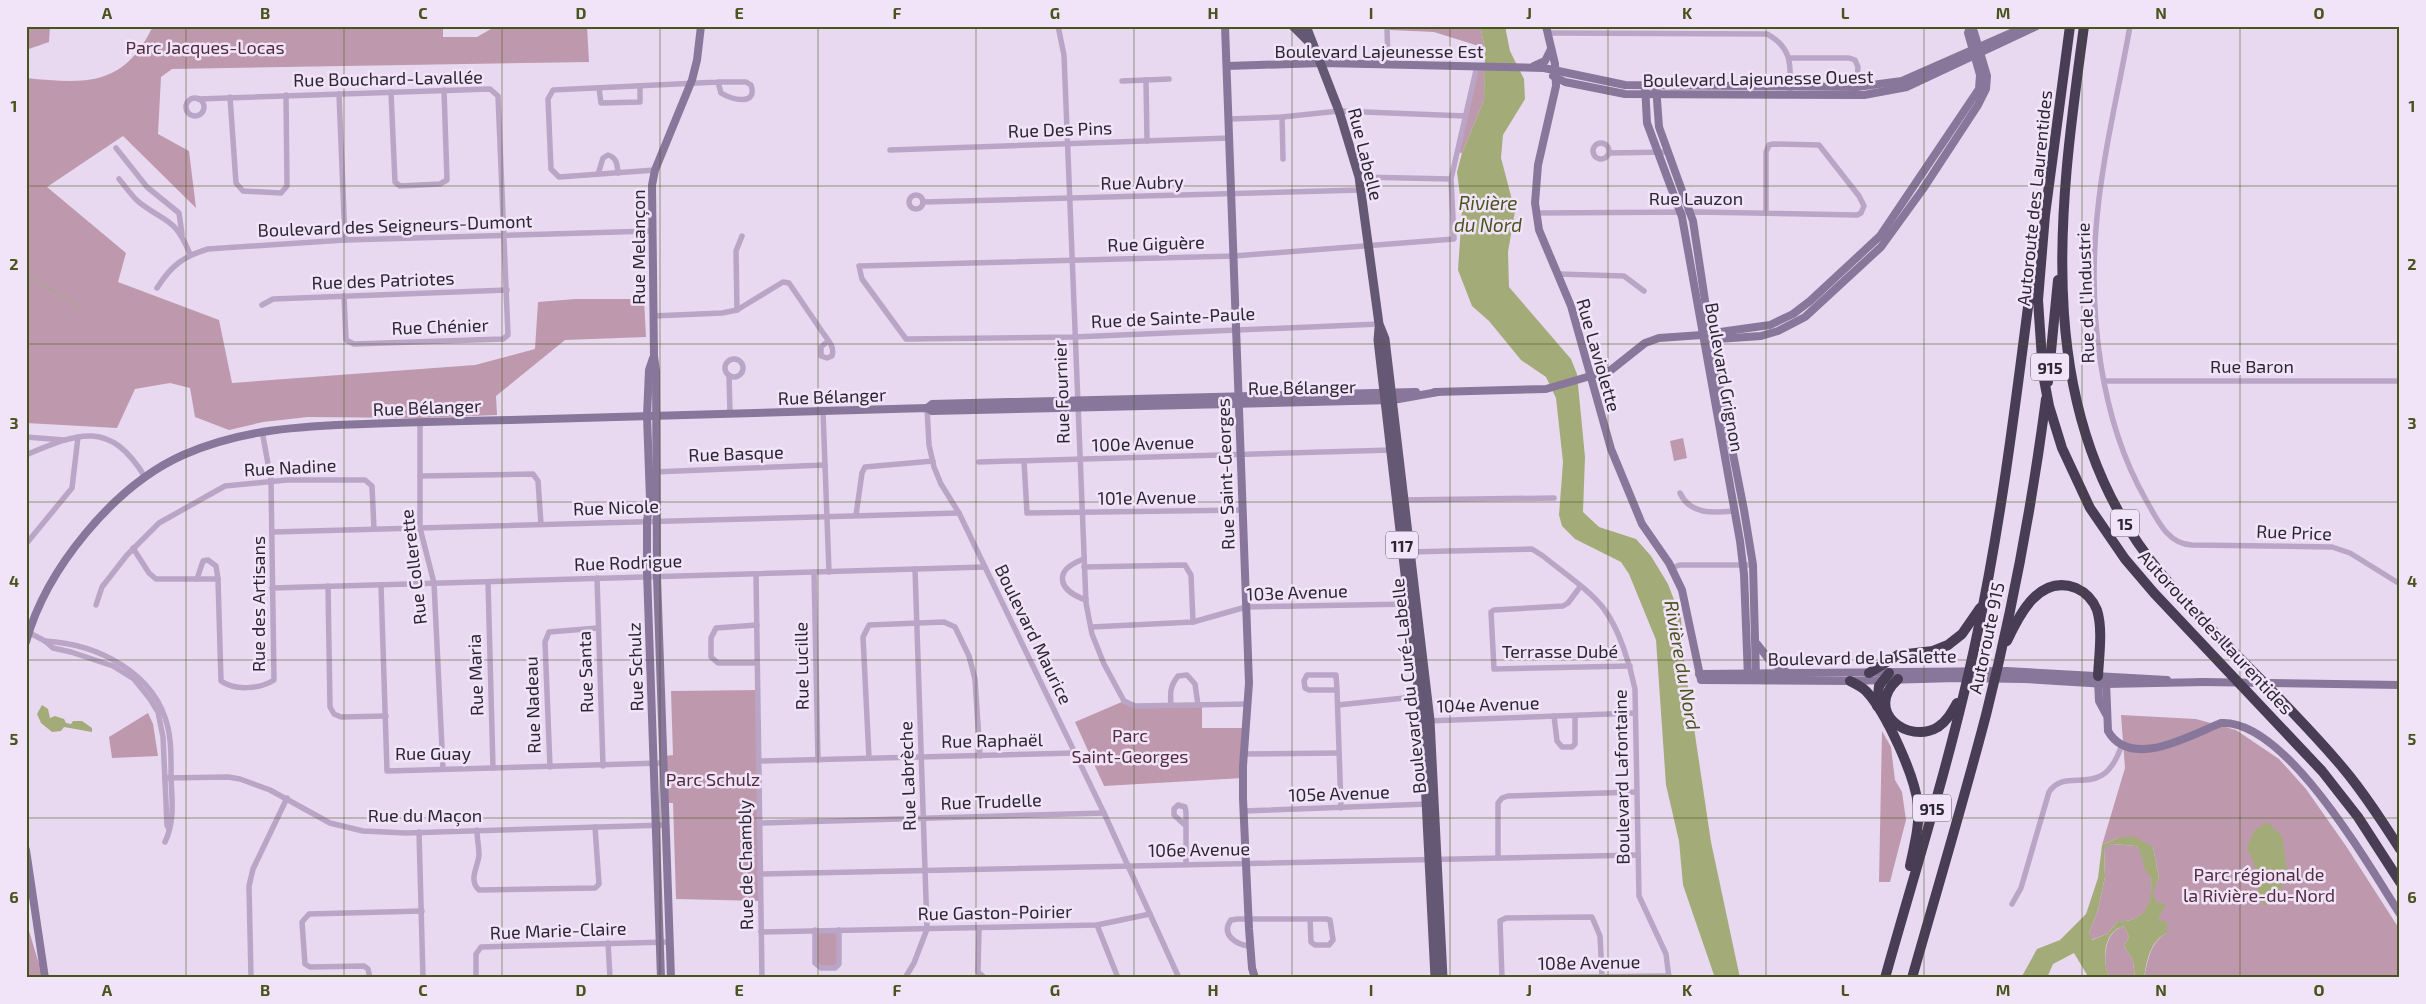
<svg xmlns="http://www.w3.org/2000/svg" width="2426" height="1004" viewBox="0 0 2426 1004" font-family="'Exo 2',sans-serif">
	<style>
		.green { fill: #be99ad }
		.water { fill: #a3ac79; fill-rule: evenodd }
		.lines { fill: none; stroke-linecap: round; stroke-linejoin: round }
		.stream { stroke: #a3ac79; stroke-width: 1 }
		.street { stroke: #baa5c7; stroke-width: 5.5 }
		.secondary { stroke: #89779b; stroke-width: 8 }
		.primary { stroke: #655875; stroke-width: 9 }
		.highway { stroke: #483d54; stroke-width: 10 }
		.grid { fill: none; stroke: #48531d; stroke-width: 1; stroke-opacity: 0.55 }
		.labels { text-anchor: middle; dominant-baseline: central; stroke-width: 5; stroke-linejoin: round; paint-order: stroke }
		.shield { fill: #f2e4f8; stroke: #675f6e; stroke-width: 1 }
		.shield-label { font-size: 16px; font-weight: bold; fill: #2c2633 }
		.park-label { font-size: 18px; fill: #512b3e; stroke: #f2e4f8 }
		.street-label { font-size: 18px; fill: #2c2633; stroke: #f2e4f8 }
		.water-label { font-size: 19px; font-style: italic; fill: #48531d; stroke: #f2e4f8 }
		.neatline { fill: none; stroke: #48531d; stroke-width: 2 }
		.grid-label { font-size: 16px; text-anchor: middle; font-weight: bold; fill: #48531d }
	</style>
	<rect width="100%" height="100%" fill="#e8d9f0"/>
	<g class="green">
		<polygon points="26,26 50,26 49,42 26,50"/>
		<path d="M153 26H443V37H477L496 26H587L589 62 172 69 161 77 158 134 189 151 196 208 123 136 47 187 126 253 118 282 219 320 232 383 475 365 535 349 538 302 575 299H644L646 337 565 340 496 396 497 415 418 418 308 417 263 422 229 430 195 417 190 388 170 383 135 389 117 428 26 423V78C86 84 124 87 153 26Z"/>
		<polygon points="1389,26 1480,26 1485,48 1434,32 1390,30"/>
		<polygon points="1477,66 1485,67 1484,100 1462,153 1457,152"/>
		<polygon points="1683,438 1687,458 1674,461 1670,441"/>
		<polygon points="759,690 762,901 676,899 673,803 667,803 665,756 673,755 671,691"/>
		<polygon points="1124,701 1135,706 1202,704 1202,728 1247,728 1243,778 1104,786 1075,722"/>
		<polygon points="148,713 153,724 158,756 112,758 109,737"/>
		<path d="M2121 715 2196 719 2236 730 2279 759 2306 789 2346 846 2400 930V978H2144C2148 960 2150 942 2167 933L2158 919 2152 892 2159 878 2153 847 2118 838 2102 845 2125 768Z"/>
		<polygon points="1882,731 1891,747 1895,780 1902,792 1906,820 1890,882 1879,882"/>
		<path d="M2113 844 2136 846 2143 854C2143 864 2149 870 2151 880 2154 903 2144 923 2118 921L2107 934 2091 940 2089 933 2098 910 2105 877 2104 847Z"/>
		<polygon points="26,921 39,964 41,978 26,978"/>
		<path d="M2124 926 2129 937 2124 946 2133 961 2135 978H2109C2102 960 2104 931 2124 926Z"/>
		<polygon points="815,930 839,930 839,964 835,968 821,968 815,963"/>
	</g>
	<g class="water">
		<polygon points="1480,26 1505,26 1510,51 1524,79 1525,99 1503,135 1501,158 1515,211 1508,252 1509,287 1571,359 1577,374 1585,457 1583,512 1599,527 1636,539 1651,556 1668,584 1681,618 1683,654 1711,842 1740,978 1715,978 1683,885 1679,841 1666,785 1656,640 1629,574 1621,562 1575,539 1562,526 1559,515 1563,462 1556,398 1546,377 1521,360 1489,321 1472,306 1458,270 1462,211 1457,172 1462,153 1484,100 1485,48"/>
		<polygon points="42,705 48,709 50,718 55,716 64,719 66,723 71,724 73,721 82,721 92,728 92,732 64,727 61,731 52,732 41,723 37,714"/>
		<path d="M2267 822 2282 836 2288 877 2279 891 2265 906C2254 894 2259 882 2255 867 2253 861 2250 854 2247 848L2254 831Z"/>
		<path d="M2133 836 2153 847 2159 878 2153 892 2156 902 2166 904 2158 919 2167 922V933C2150 941 2147 960 2144 978H2135L2133 961 2124 946 2129 937 2124 926C2103 931 2102 960 2109 978H2089L2074 953 2053 964 2047 978H2021L2037 949 2060 940 2086 914 2098 878 2102 845 2118 838ZM2113 844 2136 846C2143 854 2141 857 2144 867 2145 872 2150 874 2151 880 2153 903 2144 923 2118 921L2107 934 2092 940 2089 933 2098 910 2105 877 2104 848Z"/>
	</g>
	<g class="lines">
		<g class="stream">
			<polyline points="26,274 80,307"/>
			<polyline points="26,933 27,934"/>
		</g>
		<g class="street">
			<polyline points="1058,26 1064,55 1086,603 1092,634 1104,664 1124,701 1135,706 1248,704"/>
			<polyline points="1387,26 1388,65"/>
			<path d="M2130 26C2119 89 2103 153 2097 217 2088 309 2099 418 2146 500 2157 519 2167 544 2192 545L2332 547 2350 553 2400 584"/>
			<path d="M1548 33 1767 34C1795 49 1790 69 1790 95"/>
			<polyline points="1790,58 1849,58 1855,60 1858,67 1856,95"/>
			<polyline points="1146,80 1169,79"/>
			<polyline points="1122,81 1146,80 1147,141"/>
			<polyline points="599,88 601,103 640,102 640,86"/>
			<polyline points="391,92 395,182 400,186 440,184 447,180 444,90"/>
			<polyline points="339,94 345,240"/>
			<polyline points="230,97 236,183 243,191 281,193 287,186 286,95"/>
			<circle cx="195" cy="107" r="9"/>
			<polyline points="198,99 490,89 498,96 508,335 503,339 354,344 346,340 344,296"/>
			<polyline points="1282,117 1283,159"/>
			<polyline points="1229,119 1282,117 1339,111 1466,116"/>
			<circle cx="1601" cy="151" r="8"/>
			<polyline points="116,148 147,187 179,213 182,234"/>
			<polyline points="890,150 1230,138"/>
			<polyline points="1609,153 1668,152"/>
			<path d="M655 170 559 177 551 169 548 99 553 90 718 82H746L751 85C758 106 732 100 721 93L718 82"/>
			<path d="M598 174 603 158 608 155C617 158 617 164 618 173"/>
			<polyline points="1359,177 1451,179"/>
			<path d="M119 179C126 187 132 197 140 203 168 224 175 218 190 254"/>
			<circle cx="916" cy="202" r="7"/>
			<polyline points="923,202 1361,190"/>
			<polyline points="1536,213 1697,212 1857,215 1861,213 1864,206 1859,196 1819,145 1773,144 1769,145 1766,152 1766,213"/>
			<polyline points="1558,274 1624,276 1644,291"/>
			<path d="M157 288C171 266 182 257 208 249L345 240 651 231"/>
			<polyline points="262,305 273,299 507,290"/>
			<polyline points="737,310 736,251 742,236"/>
			<path d="M653 316 722 313 737 310 783 282 789 283 823 333C828 340 835 347 832 356L827 358 821 356V347L828 341"/>
			<polyline points="1379,324 1074,337 906,339 862,279 859,266 1234,256 1454,239 1451,179 1477,66"/>
			<circle cx="734" cy="368" r="9"/>
			<polyline points="729,375 730,413"/>
			<polyline points="2104,381 2400,381"/>
			<polyline points="927,408 929,445 934,467 941,484 959,513 985,567 1104,813 1179,978"/>
			<polyline points="823,411 829,572"/>
			<polyline points="420,422 420,528 434,583 443,769"/>
			<polyline points="26,437 64,440"/>
			<path d="M26 455C80 432 110 420 145 477"/>
			<polyline points="1024,461 1027,513 1243,510"/>
			<polyline points="979,462 1392,450"/>
			<polyline points="653,472 825,465"/>
			<polyline points="420,476 533,474 538,481 541,524"/>
			<path d="M1680 493C1690 515 1714 513 1733 511"/>
			<polyline points="1402,500 1554,498"/>
			<polyline points="856,515 862,473 865,467 933,461"/>
			<polyline points="273,532 959,513"/>
			<polyline points="26,544 72,488 78,437"/>
			<path d="M133 548 149 573 156 579H218L221 681C235 691 260 689 274 680L271 480 262 431"/>
			<path d="M1407 552 1532 549 1543 556C1561 571 1590 590 1604 609 1619 629 1630 664 1635 689L1639 896 1666 954 1669 978"/>
			<path d="M1084 559C1053 570 1057 590 1086 600"/>
			<polyline points="1084,567 1185,565 1191,575 1193,622"/>
			<polyline points="1671,568 1680,565 1753,565"/>
			<polyline points="814,572 818,760"/>
			<polyline points="756,574 762,978"/>
			<polyline points="597,578 603,766"/>
			<polyline points="197,579 203,561 208,560 216,566 218,579"/>
			<polyline points="488,582 493,768"/>
			<polyline points="381,585 387,771 662,763"/>
			<polyline points="328,586 330,707 334,714 341,717 386,716"/>
			<polyline points="1580,587 1568,603 1563,606 1494,610 1491,612 1494,669 1630,666"/>
			<polyline points="272,588 985,567"/>
			<polyline points="96,605 102,587 127,555 159,523 225,486 287,480 365,480 372,486 374,529"/>
			<polyline points="757,625 716,628 711,638 711,657 718,663 757,663"/>
			<polyline points="1091,627 1193,622 1246,607 1411,604"/>
			<polyline points="26,631 45,641 53,648 71,652 113,666 134,679 150,699 158,712 163,737 167,825 169,829"/>
			<path d="M45 641C98 644 156 673 168 728 172 744 171 762 171 778 172 800 175 821 165 842"/>
			<polyline points="1337,690 1309,690 1305,688 1304,681 1307,675 1336,675 1337,690 1341,808"/>
			<path d="M1171 705C1170 693 1170 686 1178 676L1187 675 1195 684 1198 705"/>
			<polyline points="1338,705 1423,696"/>
			<polyline points="1554,716 1557,741 1562,747 1572,747 1575,744 1575,716"/>
			<polyline points="1427,721 1635,713"/>
			<polyline points="1244,754 1339,753"/>
			<polyline points="869,758 863,637 869,625 944,622 955,627 969,656 975,679 980,756"/>
			<polyline points="759,761 1075,753"/>
			<polyline points="550,767 545,642 549,632 598,628"/>
			<polyline points="165,778 228,777 240,779 270,790 330,823 363,831 406,833 666,825"/>
			<polyline points="1243,811 1428,804"/>
			<polyline points="760,823 1104,813"/>
			<polyline points="1186,826 1174,815 1174,809 1178,805 1185,807 1186,812 1186,864"/>
			<path d="M477 830C477 839 479 847 479 855 478 867 468 880 479 890L595 888 599 884 595 827"/>
			<polyline points="419,832 423,978"/>
			<polyline points="1498,858 1498,803 1502,798 1508,796 1636,792"/>
			<polyline points="760,874 1638,855"/>
			<path d="M2012 904 2021 888 2049 792C2068 764 2103 804 2122 744"/>
			<polyline points="1097,925 1118,978"/>
			<polyline points="979,928 978,972 985,978"/>
			<polyline points="815,930 815,963 821,968 835,968 839,964 839,930"/>
			<polyline points="761,932 1097,925 1150,914"/>
			<polyline points="608,943 610,978"/>
			<path d="M1250 946C1237 945 1220 935 1231 920L1238 919H1326L1330 920 1333 940 1329 945H1315L1311 942 1310 919"/>
			<polyline points="251,978 249,886 253,869 287,798"/>
			<polyline points="370,978 368,969 364,966 310,967 305,964 302,922 309,914 422,911"/>
			<polyline points="476,978 476,954 481,947 669,942"/>
			<polyline points="905,978 914,963 927,929 915,569"/>
			<polyline points="1502,978 1500,921 1506,918 1592,917 1600,936 1602,976"/>
			<polyline points="1511,978 1669,976"/>
		</g>
		<g class="secondary">
			<polyline points="1225,26 1249,683 1243,766 1243,799 1249,929 1252,968 1255,978"/>
			<polyline points="1546,26 1555,64 1556,86 1538,165 1535,203 1539,230 1571,306 1611,449 1642,524 1669,563 1682,590 1701,680 1850,681 1956,678 2025,679 2106,684 2205,682"/>
			<polyline points="1227,66 1322,63 1544,68 1625,85 1857,87 1902,81 2027,26"/>
			<polyline points="1534,66 1545,61 1551,49"/>
			<polyline points="1553,76 1565,82 1625,94 1864,95 1907,87 2037,26"/>
			<polyline points="1645,85 1647,123 1682,217 1740,541 1744,574 1748,678"/>
			<polyline points="1656,86 1659,127 1693,221 1712,347 1744,510 1753,565 1756,677"/>
			<polyline points="1706,334 1770,325 1793,314 1810,301 1880,236 1979,89 1980,75 1968,33 1970,27"/>
			<polyline points="653,358 649,370 647,416 650,499 647,521 647,572 661,978"/>
			<polyline points="1435,392 1546,389 1611,370 1645,343 1659,338 1702,335 1717,339 1761,336 1778,331 1805,317 1881,247 1923,189 1978,105 1986,89 1987,76 1974,32 1970,26"/>
			<polyline points="927,408 932,404 1416,392"/>
			<path d="M26 642C46 569 114 486 183 455 242 429 302 426 365 424 413 422 462 421 511 420 649 416 788 412 927 408L932 411 1393 400 1438 392"/>
			<polyline points="1757,644 1771,662 1788,673"/>
			<polyline points="1699,674 2007,671 2167,680"/>
			<polyline points="2098,681 2099,701 2106,714"/>
			<path d="M2106 681 2108 731C2131 771 2192 734 2221 723 2286 719 2368 865 2400 914"/>
			<polyline points="2201,682 2400,685"/>
			<polyline points="26,850 45,978"/>
			<polyline points="671,978 657,577 656,371 654,356 652,185 655,170 692,80 697,60 701,26"/>
		</g>
		<g class="primary">
			<polyline points="1293,26 1312,45"/>
			<polyline points="1306,26 1339,111 1359,177 1379,324 1385,339 1430,720 1443,978"/>
			<polyline points="1379,328 1378,340 1422,721 1435,978"/>
		</g>
		<g class="highway">
			<polyline points="2070,26 2045,215 2038,300 2043,374 2049,406 2062,448 2090,508 2125,559 2154,593 2322,771 2358,817 2400,882"/>
			<path d="M2084 26C2058 215 2030 418 2163 576 2220 643 2287 701 2343 768 2364 793 2382 821 2400 849"/>
			<polyline points="2048,382 2058,280"/>
			<path d="M2007 641C2019 615 2039 574 2076 588 2085 592 2093 600 2097 610 2103 629 2099 656 2098 676"/>
			<polyline points="1869,673 1898,655 1933,651 1948,645 1962,634 1980,608"/>
			<path d="M1898 679C1863 711 1908 745 1938 727 1947 721 1952 712 1957 703"/>
			<path d="M1850 681C1856 684 1862 687 1866 691 1886 712 1915 776 1918 805 1920 825 1914 846 1910 866"/>
			<polyline points="1877,706 1879,686 1889,673"/>
			<path d="M1885 978C1917 864 1953 751 1977 635 2000 527 2014 416 2028 307L2033 282"/>
			<path d="M1912 978C1937 890 1963 803 1986 715 2012 612 2032 505 2046 399"/>
		</g>
	</g>
	<path class="grid" d="M186 26V978M344 26V978M502 26V978M660 26V978M818 26V978M976 26V978M1134 26V978M1292 26V978M1450 26V978M1608 26V978M1766 26V978M1924 26V978M2082 26V978M2240 26V978M26 186H2400M26 344H2400M26 502H2400M26 660H2400M26 818H2400"/>
	<g class="labels">
		<g class="shield">
			<rect x="2031" y="353.5" width="38" height="27" rx="4"/>
			<rect x="2111" y="509.5" width="28" height="27" rx="4"/>
			<rect x="1386" y="531.5" width="32" height="27" rx="4"/>
			<rect x="1913" y="794.5" width="38" height="27" rx="4"/>
		</g>
		<g class="shield-label">
			<text x="2050" y="367">915</text>
			<text x="2125" y="523">15</text>
			<text x="1402" y="545">117</text>
			<text x="1932" y="808">915</text>
		</g>
		<g class="park-label">
			<text x="205" y="47">Parc Jacques-Locas</text>
			<text x="1130" y="735">Parc<tspan x="1130" dy="21">Saint-Georges</tspan></text>
			<text x="713" y="779">Parc Schulz</text>
			<text x="2259" y="874">Parc régional de<tspan x="2259" dy="21">la Rivière-du-Nord</tspan></text>
		</g>
		<g class="street-label">
			<text x="1379" y="51">Boulevard Lajeunesse Est</text>
			<text transform="translate(388 78) rotate(-1)">Rue Bouchard-Lavallée</text>
			<text transform="translate(1758 78) rotate(-1)">Boulevard Lajeunesse Ouest</text>
			<text transform="translate(1060 129) rotate(-2)">Rue Des Pins</text>
			<text transform="translate(1366 154) rotate(76)">Rue Labelle</text>
			<text transform="translate(1142 182) rotate(-1)">Rue Aubry</text>
			<text x="1696" y="198">Rue Lauzon</text>
			<text transform="translate(2034 198) rotate(-84)">Autoroute des Laurentides</text>
			<text transform="translate(395 225) rotate(-2)">Boulevard des Seigneurs-Dumont</text>
			<text transform="translate(1156 243) rotate(-2)">Rue Giguère</text>
			<text transform="translate(638 247) rotate(-90)">Rue Melançon</text>
			<text transform="translate(383 280) rotate(-2)">Rue des Patriotes</text>
			<text transform="translate(2085 293) rotate(-92)">Rue de l'Industrie</text>
			<text transform="translate(1173 317) rotate(-3)">Rue de Sainte-Paule</text>
			<text transform="translate(440 326) rotate(-2)">Rue Chénier</text>
			<text transform="translate(1599 355) rotate(74)">Rue Laviolette</text>
			<text x="2252" y="366">Rue Baron</text>
			<text transform="translate(1725 377) rotate(80)">Boulevard Grignon</text>
			<text transform="translate(1302 387) rotate(-1)">Rue Bélanger</text>
			<text transform="translate(1061 392) rotate(-92)">Rue Fournier</text>
			<text transform="translate(832 396) rotate(-2)">Rue Bélanger</text>
			<text transform="translate(427 407) rotate(-2)">Rue Bélanger</text>
			<text transform="translate(1143 443) rotate(-2)">100e Avenue</text>
			<text transform="translate(736 453) rotate(-2)">Rue Basque</text>
			<text transform="translate(290 467) rotate(-3)">Rue Nadine</text>
			<text transform="translate(1225 474) rotate(-92)">Rue Saint-Georges</text>
			<text transform="translate(1147 497) rotate(-1)">101e Avenue</text>
			<text transform="translate(616 507) rotate(-2)">Rue Nicole</text>
			<text transform="translate(2294 532) rotate(2)">Rue Price</text>
			<text transform="translate(628 562) rotate(-2)">Rue Rodrigue</text>
			<text transform="translate(413 567) rotate(-97)">Rue Collerette</text>
			<text transform="translate(1297 592) rotate(-2)">103e Avenue</text>
			<text transform="translate(258 604) rotate(-90)">Rue des Artisans</text>
			<text transform="translate(2216 632) rotate(47)">Autoroute des Laurentides</text>
			<text transform="translate(1034 634) rotate(64)">Boulevard Maurice</text>
			<text transform="translate(1986 638) rotate(-78)">Autoroute 915</text>
			<text x="1560" y="651">Terrasse Dubé</text>
			<text transform="translate(1862 657) rotate(-1)">Boulevard de la Salette</text>
			<text transform="translate(801 666) rotate(-91)">Rue Lucille</text>
			<text transform="translate(635 667) rotate(-92)">Rue Schulz</text>
			<text transform="translate(585 672) rotate(-92)">Rue Santa</text>
			<text transform="translate(475 675) rotate(-92)">Rue Maria</text>
			<text transform="translate(1408 686) rotate(-96)">Boulevard du Curé-Labelle</text>
			<text transform="translate(1488 704) rotate(-2)">104e Avenue</text>
			<text transform="translate(532 705) rotate(-92)">Rue Nadeau</text>
			<text transform="translate(992 740) rotate(-1)">Rue Raphaël</text>
			<text x="433" y="753">Rue Guay</text>
			<text transform="translate(907 776) rotate(-92)">Rue Labrèche</text>
			<text transform="translate(1621 777) rotate(-91)">Boulevard Lafontaine</text>
			<text transform="translate(1339 793) rotate(-2)">105e Avenue</text>
			<text transform="translate(991 801) rotate(-2)">Rue Trudelle</text>
			<text x="425" y="815">Rue du Maçon</text>
			<text transform="translate(1199 849) rotate(-1)">106e Avenue</text>
			<text transform="translate(745 865) rotate(-91)">Rue de Chambly</text>
			<text transform="translate(995 912) rotate(-1)">Rue Gaston-Poirier</text>
			<text transform="translate(558 930) rotate(-2)">Rue Marie-Claire</text>
			<text transform="translate(1589 962) rotate(-1)">108e Avenue</text>
		</g>
		<g class="water-label">
			<text x="1488" y="202">Rivière<tspan x="1488" dy="22">du Nord</tspan></text>
			<text transform="translate(1683 665) rotate(80)">Rivière du Nord</text>
		</g>
	</g>
	<rect width="2426" height="1004" fill="none" stroke="#f2e4f8" stroke-width="55"/>
	<rect x="28" y="28" width="2370" height="948" class="neatline"/>
	<g class="grid-label">
		<text x="107" y="19">A</text>
		<text x="265" y="19">B</text>
		<text x="423" y="19">C</text>
		<text x="581" y="19">D</text>
		<text x="739" y="19">E</text>
		<text x="897" y="19">F</text>
		<text x="1055" y="19">G</text>
		<text x="1213" y="19">H</text>
		<text x="1371" y="19">I</text>
		<text x="1529" y="19">J</text>
		<text x="1687" y="19">K</text>
		<text x="1845" y="19">L</text>
		<text x="2003" y="19">M</text>
		<text x="2161" y="19">N</text>
		<text x="2319" y="19">O</text>
		<text x="14" y="112">1</text>
		<text x="2412" y="112">1</text>
		<text x="14" y="270">2</text>
		<text x="2412" y="270">2</text>
		<text x="14" y="429">3</text>
		<text x="2412" y="429">3</text>
		<text x="14" y="587">4</text>
		<text x="2412" y="587">4</text>
		<text x="14" y="745">5</text>
		<text x="2412" y="745">5</text>
		<text x="14" y="903">6</text>
		<text x="2412" y="903">6</text>
		<text x="107" y="996">A</text>
		<text x="265" y="996">B</text>
		<text x="423" y="996">C</text>
		<text x="581" y="996">D</text>
		<text x="739" y="996">E</text>
		<text x="897" y="996">F</text>
		<text x="1055" y="996">G</text>
		<text x="1213" y="996">H</text>
		<text x="1371" y="996">I</text>
		<text x="1529" y="996">J</text>
		<text x="1687" y="996">K</text>
		<text x="1845" y="996">L</text>
		<text x="2003" y="996">M</text>
		<text x="2161" y="996">N</text>
		<text x="2319" y="996">O</text>
	</g>
</svg>
